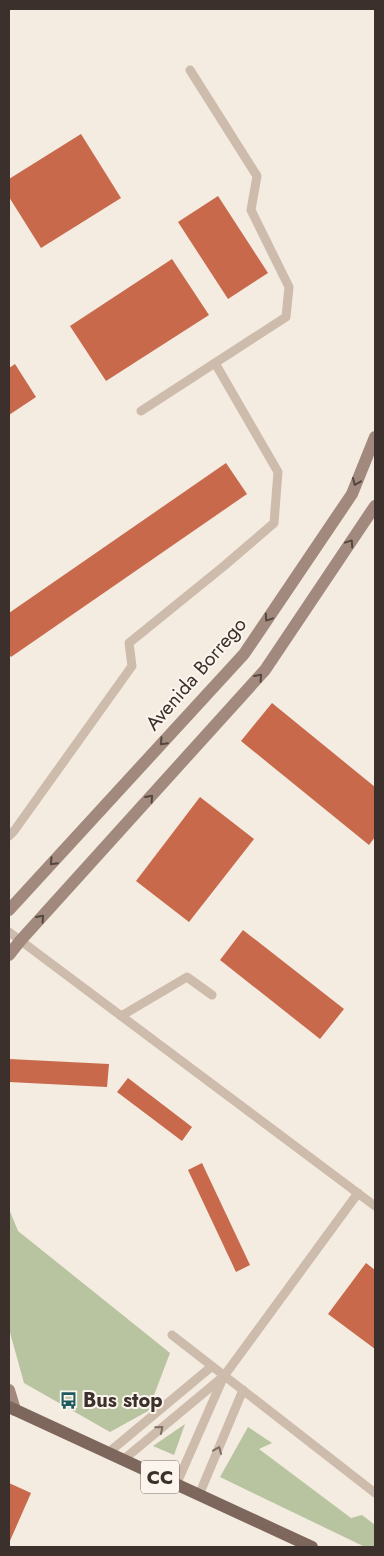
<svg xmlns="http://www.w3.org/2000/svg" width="384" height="1556" viewBox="0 0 384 1556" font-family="Jost,sans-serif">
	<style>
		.green { fill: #b8c4a0 }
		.building { fill: #c8694b }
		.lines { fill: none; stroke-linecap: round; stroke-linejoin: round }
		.lane { stroke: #cdbbac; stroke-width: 9 }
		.secondary { stroke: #a18a7d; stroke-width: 12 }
		.primary { stroke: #7d675c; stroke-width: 12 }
		.oneway { stroke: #544640 }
		.oneway2 { stroke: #7d6f65 }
		.labels { text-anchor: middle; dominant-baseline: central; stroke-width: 4; stroke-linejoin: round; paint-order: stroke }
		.shield { fill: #fbf5ee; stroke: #756b66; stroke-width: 1 }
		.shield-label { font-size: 19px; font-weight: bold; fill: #3b302b }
		.street-label { font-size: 20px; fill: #3b302b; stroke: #fbf5ee }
		.poi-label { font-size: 20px; font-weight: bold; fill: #3b302b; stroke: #fbf5ee; text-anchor: start }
	</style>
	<rect width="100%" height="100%" fill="#f4ebe1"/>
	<g class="green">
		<polygon points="9,1209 18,1231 170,1353 148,1411 110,1432 24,1383 9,1329"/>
		<polygon points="185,1424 174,1455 153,1446"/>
		<polygon points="248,1427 272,1443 259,1449 351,1518 362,1515 375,1525 375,1547 365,1547 220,1477"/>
	</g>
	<g class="building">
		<polygon points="81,134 121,198 41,248 9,197 9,179"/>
		<polygon points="218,196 268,273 228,299 178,222"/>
		<polygon points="172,259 209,315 106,381 70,326"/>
		<polygon points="15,364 36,397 9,415 9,368"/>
		<polygon points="226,463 247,494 11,657 9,654 9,613"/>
		<polygon points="272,703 375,787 375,837 369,845 241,741"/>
		<polygon points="200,797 254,839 189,922 136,881"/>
		<polygon points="243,930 344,1009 320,1039 220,960"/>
		<polygon points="9,1059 109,1064 107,1087 9,1082"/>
		<polygon points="128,1078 192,1127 182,1141 117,1092"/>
		<polygon points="202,1163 250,1265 236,1272 188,1170"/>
		<polygon points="366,1263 375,1270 375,1349 328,1314"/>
		<polygon points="9,1483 31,1493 9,1543"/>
	</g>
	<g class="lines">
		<g class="lane">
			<polyline points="141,411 286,317 289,287 251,210 257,176 190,70"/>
			<polyline points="9,836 14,831 132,666 129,643 224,566 274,523 278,472 215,363"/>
			<polyline points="9,932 375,1206"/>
			<polyline points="121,1016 187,977 212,995"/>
			<polyline points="172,1335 375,1493"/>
			<polyline points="224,1376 358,1193"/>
			<polyline points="108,1453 211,1367"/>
			<polyline points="123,1460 224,1376 176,1485"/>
			<polyline points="199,1495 243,1390"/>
		</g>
		<g class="secondary">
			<polyline points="9,910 244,654 352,494 375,437"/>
			<polyline points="9,955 20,941 265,670 375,506"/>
			<polyline points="9,1390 15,1410"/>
		</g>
		<polyline class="primary" points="9,1407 312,1547"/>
	</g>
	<defs><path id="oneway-chevron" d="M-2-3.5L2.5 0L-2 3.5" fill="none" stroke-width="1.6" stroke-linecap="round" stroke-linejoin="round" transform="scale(1.25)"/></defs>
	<g class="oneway">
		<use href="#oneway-chevron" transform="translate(356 482) rotate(113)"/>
		<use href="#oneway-chevron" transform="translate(350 543) rotate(-56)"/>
		<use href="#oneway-chevron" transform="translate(268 618) rotate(124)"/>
		<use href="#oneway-chevron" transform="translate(259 677) rotate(-48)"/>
		<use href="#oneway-chevron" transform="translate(163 742) rotate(133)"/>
		<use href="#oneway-chevron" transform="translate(150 798) rotate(-48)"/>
		<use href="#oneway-chevron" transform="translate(53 862) rotate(133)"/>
		<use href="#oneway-chevron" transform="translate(41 918) rotate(-48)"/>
	</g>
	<g class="oneway2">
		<use href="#oneway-chevron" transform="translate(160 1429) rotate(-40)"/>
		<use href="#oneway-chevron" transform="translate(218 1450) rotate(-67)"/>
	</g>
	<defs>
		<symbol id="bus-bare" viewBox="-9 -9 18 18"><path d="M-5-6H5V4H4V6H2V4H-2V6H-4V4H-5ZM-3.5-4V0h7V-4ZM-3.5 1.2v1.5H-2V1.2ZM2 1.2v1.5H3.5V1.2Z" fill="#1f5a5e" stroke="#fbf5ee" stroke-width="2.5" paint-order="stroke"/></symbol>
	</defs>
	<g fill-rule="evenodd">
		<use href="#bus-bare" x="56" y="1388" width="25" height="25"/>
	</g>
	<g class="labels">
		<rect class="shield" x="141" y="1460.5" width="38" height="33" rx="4"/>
		<g class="shield-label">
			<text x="160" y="1477">CC</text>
		</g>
		<g class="street-label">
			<text transform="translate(196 674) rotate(-49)">Avenida Borrego</text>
		</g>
		<g class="poi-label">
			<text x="83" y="1400">Bus stop</text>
		</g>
	</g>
	<rect width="384" height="1556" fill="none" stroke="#3b302b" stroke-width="20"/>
</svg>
